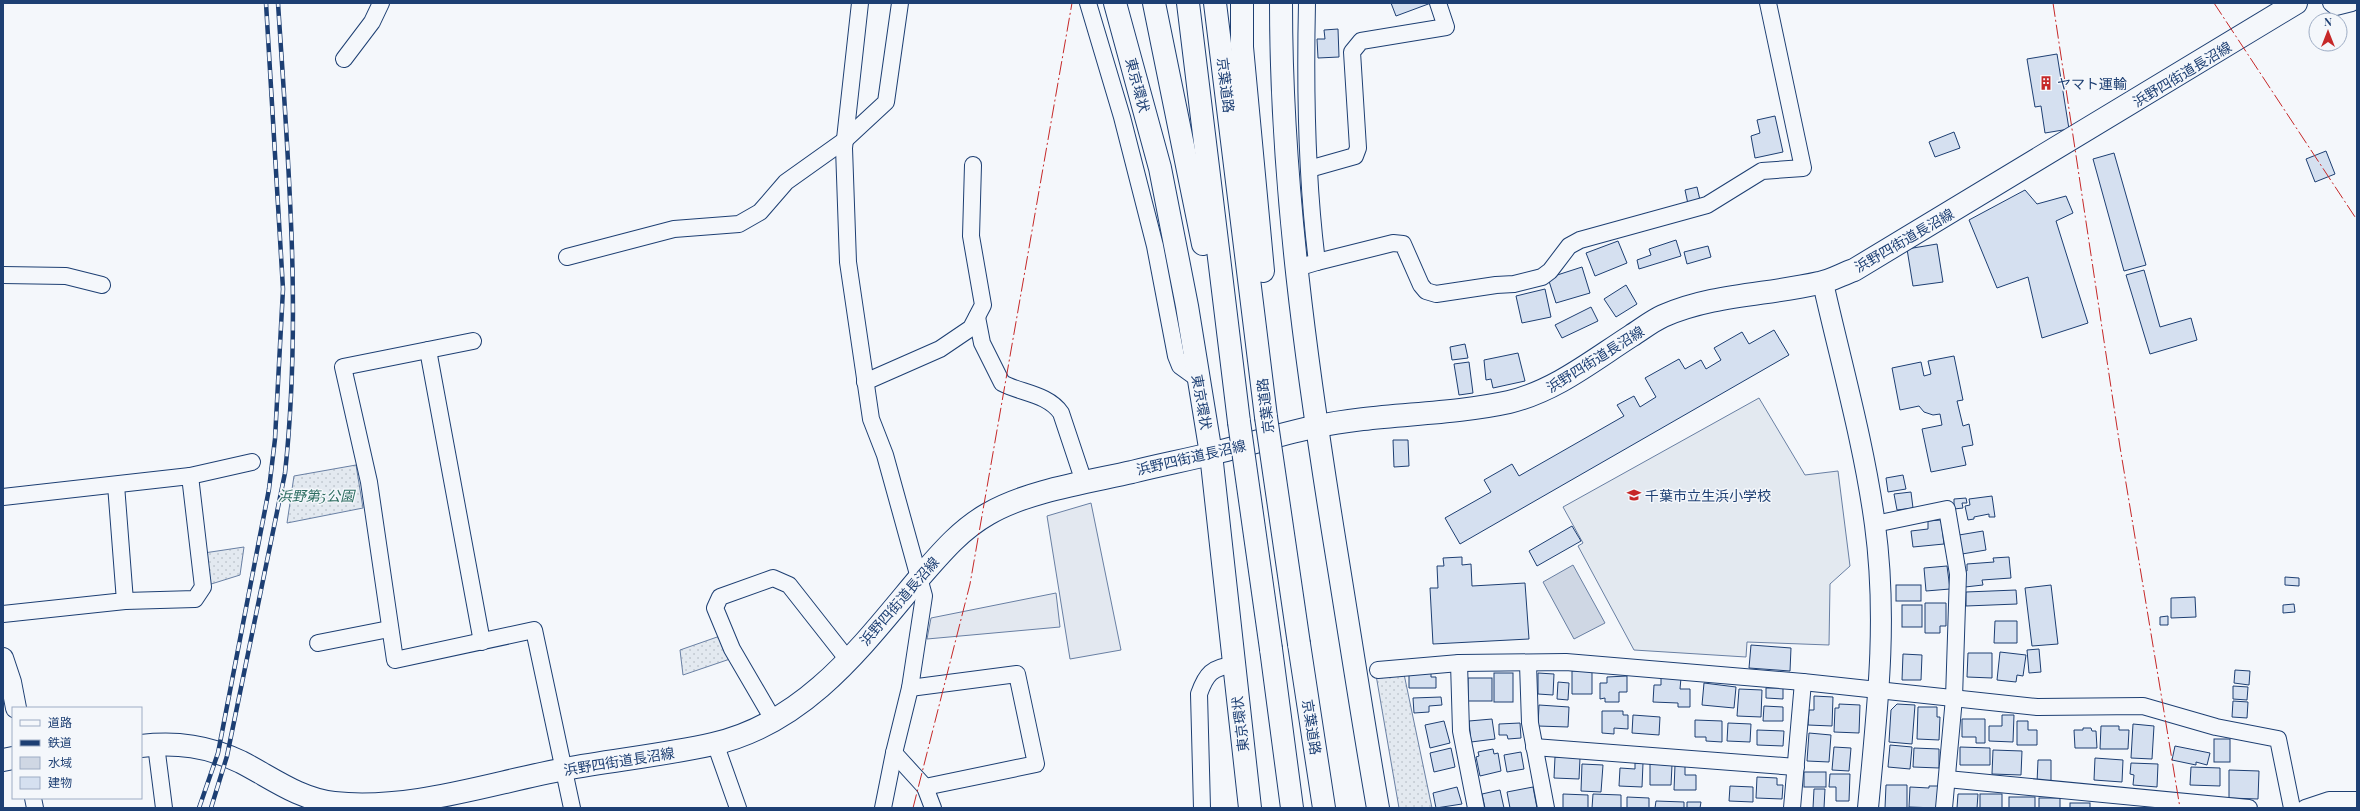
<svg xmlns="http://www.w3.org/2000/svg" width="2360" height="811" viewBox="0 0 2360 811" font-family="'Playfair Display','Noto Sans JP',serif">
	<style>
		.grass { fill: url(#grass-dots); stroke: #687fa3 }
		.garden { fill: #e3e9f0; stroke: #687fa3 }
		.parking { fill: #e3e8f0; stroke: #687fa3 }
		.water { fill: #cfd7e4; stroke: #687fa3 }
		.building { fill: #d5e0f0; stroke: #1d3f73 }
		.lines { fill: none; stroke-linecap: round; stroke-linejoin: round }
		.minor-casing { stroke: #1d3f73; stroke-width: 18 }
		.tertiary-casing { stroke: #1d3f73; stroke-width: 22 }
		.primary-casing { stroke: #1d3f73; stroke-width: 24 }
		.trunk-casing { stroke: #1d3f73; stroke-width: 24 }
		.motorway-casing { stroke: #1d3f73; stroke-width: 24 }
		.minor { stroke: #f4f7fb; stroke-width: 16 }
		.tertiary { stroke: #f4f7fb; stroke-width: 20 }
		.primary { stroke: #f4f7fb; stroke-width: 22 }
		.trunk { stroke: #f4f7fb; stroke-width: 22 }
		.motorway { stroke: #f4f7fb; stroke-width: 22 }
		.rail-casing { stroke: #1d3f73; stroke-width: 4.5 }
		.rail { stroke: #f4f7fb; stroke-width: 3; stroke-dasharray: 9; stroke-linecap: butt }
		.motorway-bridge-casing { stroke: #1d3f73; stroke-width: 24; stroke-linecap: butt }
		.motorway-bridge { stroke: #f4f7fb; stroke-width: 22 }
		.power { stroke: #c62828; stroke-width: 1; stroke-dasharray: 14 3 2 3; stroke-linecap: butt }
		.labels { text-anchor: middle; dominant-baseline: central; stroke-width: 3; stroke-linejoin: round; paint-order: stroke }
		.street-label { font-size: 14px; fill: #1d3f73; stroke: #f4f7fb }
		.poi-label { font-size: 14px; fill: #1d3f73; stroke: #f4f7fb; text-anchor: start }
		.park-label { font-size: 14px; font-style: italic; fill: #2c6c60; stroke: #f4f7fb }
	</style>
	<defs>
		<pattern id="grass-dots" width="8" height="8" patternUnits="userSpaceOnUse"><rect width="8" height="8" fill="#e3e9f0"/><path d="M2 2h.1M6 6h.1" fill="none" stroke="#c2c9d1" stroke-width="1.8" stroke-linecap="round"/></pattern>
	</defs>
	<rect width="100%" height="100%" fill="#f4f7fb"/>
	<g class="grass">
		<polygon points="356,465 363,508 287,523 294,476"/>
		<polygon points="244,547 240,575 208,585 204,553"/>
		<polygon points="720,636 730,659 683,675 680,650"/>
		<polygon points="1404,674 1432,808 1399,808 1376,675"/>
	</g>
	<polygon class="garden" points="1759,398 1805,475 1838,471 1850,566 1830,584 1829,645 1747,642 1746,657 1634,650 1578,546 1583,543 1563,507"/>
	<g class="parking">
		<polygon points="1091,503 1121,650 1070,659 1047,516"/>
		<polygon points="1056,593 1060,627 927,639 931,618"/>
	</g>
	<polygon class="water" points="1573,565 1605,623 1574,639 1543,582"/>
	<g class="building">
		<polygon points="1391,3 1431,3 1396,16"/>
		<polygon points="1338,29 1339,57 1318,58 1317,39 1325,39 1324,30"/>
		<polygon points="2057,54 2069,129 2045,133 2041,106 2035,107 2027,59"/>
		<polygon points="1775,116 1783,152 1755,158 1751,136 1760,133 1757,120"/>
		<polygon points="1954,132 1960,148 1935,157 1929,142"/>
		<polygon points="2326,151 2335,174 2315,182 2306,159"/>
		<polygon points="2114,153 2146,265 2124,271 2093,159"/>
		<polygon points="1697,187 1700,200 1688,204 1685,190"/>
		<polygon points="2025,190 2037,204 2066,196 2073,213 2056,221 2088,323 2042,338 2028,277 1997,288 1969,220"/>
		<polygon points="1676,240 1681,256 1639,269 1637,260 1651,255 1649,249"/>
		<polygon points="1618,241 1627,263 1595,276 1586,253"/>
		<polygon points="1937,244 1943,282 1913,286 1907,249"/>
		<polygon points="1708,246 1711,257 1687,264 1684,252"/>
		<polygon points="1582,267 1590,293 1556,303 1548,278"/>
		<polygon points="2144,270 2160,327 2191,318 2197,340 2150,354 2126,275"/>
		<polygon points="1626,285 1637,304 1616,317 1604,299"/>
		<polygon points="1545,289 1551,317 1522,323 1516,296"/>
		<polygon points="1591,307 1598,321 1562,338 1555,325"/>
		<polygon points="1774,330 1789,355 1460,544 1445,518 1491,492 1484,480 1512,464 1519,476 1624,416 1617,405 1634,396 1640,407 1656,397 1645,378 1679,359 1685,369 1701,360 1706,369 1721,360 1714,348 1742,332 1749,344"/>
		<polygon points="1465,344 1468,358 1452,360 1450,347"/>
		<polygon points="1518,353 1525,381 1493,388 1491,379 1486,380 1484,360"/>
		<polygon points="1954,356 1963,400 1957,401 1963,426 1969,424 1973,445 1962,447 1966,465 1931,472 1922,429 1942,425 1940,414 1933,415 1924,412 1919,406 1900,410 1892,368 1921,362 1924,376 1931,374 1928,361"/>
		<polygon points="1469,362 1473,393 1459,395 1454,364"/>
		<polygon points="1393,440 1408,440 1409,466 1394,467"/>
		<polygon points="1903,475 1906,489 1888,492 1886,478"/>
		<polygon points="1911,492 1913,508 1897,510 1894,494"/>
		<polygon points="1992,496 1995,517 1989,517 1989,514 1974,517 1974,519 1968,520 1965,506 1970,505 1969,499"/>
		<polygon points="1966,498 1967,503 1962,503 1963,508 1954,509 1954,499"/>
		<polygon points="1941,520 1944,544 1913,547 1911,531 1928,529 1928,521"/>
		<polygon points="1572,526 1581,541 1537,566 1529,551"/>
		<polygon points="1983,531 1986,550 1962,554 1959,535"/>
		<polygon points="1462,557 1462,565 1471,564 1472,586 1525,583 1529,639 1433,644 1430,588 1438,588 1437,566 1444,566 1443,558"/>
		<polygon points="2009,557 2011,578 1982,580 1983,585 1965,587 1964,571 1967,571 1967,564 1994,562 1993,558"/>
		<polygon points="1947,566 1950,589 1926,591 1924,568"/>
		<polygon points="2285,577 2299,578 2299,586 2285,585"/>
		<rect x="1896" y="585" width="25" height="16"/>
		<polygon points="2051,585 2058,644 2032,646 2025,588"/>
		<polygon points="2016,590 2017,604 1966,606 1966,592"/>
		<polygon points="2195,597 2196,617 2171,618 2171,598"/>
		<polygon points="1925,603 1946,603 1946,626 1940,626 1940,633 1925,633"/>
		<polygon points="2294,604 2295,612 2283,613 2283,605"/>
		<rect x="1902" y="605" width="20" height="22"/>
		<polygon points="2168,616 2168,625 2160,625 2160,617"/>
		<polygon points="1995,621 2017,621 2017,643 1994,643"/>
		<polygon points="1751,645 1791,648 1790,671 1749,668"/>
		<polygon points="2039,649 2041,672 2029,673 2027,650"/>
		<polygon points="2000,652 2026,655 2023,676 2017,675 2016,682 1997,680"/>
		<polygon points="1968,653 1992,653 1992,678 1967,677"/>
		<polygon points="1903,654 1922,655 1921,680 1902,680"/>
		<polygon points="1592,670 1592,694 1572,694 1572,671"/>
		<polygon points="2235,670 2250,671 2249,685 2234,683"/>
		<polygon points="1409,671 1431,672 1431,677 1436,677 1436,688 1409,688"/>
		<rect x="1494" y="673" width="19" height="29"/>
		<polygon points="1538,673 1554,674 1553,695 1538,694"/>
		<polygon points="1627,676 1627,692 1619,692 1619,702 1605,702 1605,698 1600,699 1600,683 1607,683 1607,677"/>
		<rect x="1468" y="678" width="24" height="23"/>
		<polygon points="1661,678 1681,678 1680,689 1690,689 1690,707 1678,707 1678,703 1653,702 1654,685 1661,685"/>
		<polygon points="1558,682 1569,683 1568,700 1557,699"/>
		<polygon points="1704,683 1736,687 1734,708 1702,705"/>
		<polygon points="2233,686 2248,687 2247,700 2233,699"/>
		<polygon points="1766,688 1783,688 1783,699 1766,698"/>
		<polygon points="1739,689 1762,690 1761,717 1737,716"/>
		<polygon points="1814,696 1833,697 1832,726 1808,725 1809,710 1814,710"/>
		<polygon points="1441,697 1442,705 1429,706 1429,712 1414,713 1413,698"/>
		<polygon points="2233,701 2248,702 2247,718 2232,717"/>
		<polygon points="1839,704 1860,705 1859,733 1834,732 1835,708 1839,708"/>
		<polygon points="1897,704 1915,705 1912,744 1889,742 1891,710"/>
		<polygon points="1539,705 1569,707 1568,727 1538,726"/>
		<polygon points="1764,706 1783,707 1783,721 1763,721"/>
		<polygon points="1918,707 1937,707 1937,717 1940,717 1939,740 1917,739"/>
		<polygon points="1602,711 1623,711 1623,715 1628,715 1628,729 1614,728 1614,734 1602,733"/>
		<polygon points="1633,715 1660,717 1659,735 1632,733"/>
		<polygon points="2002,715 2014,715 2013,742 1989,741 1989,726 2002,726"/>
		<polygon points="1492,719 1495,739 1471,742 1469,721"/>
		<polygon points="1962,719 1985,719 1985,743 1976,743 1976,737 1962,737"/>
		<polygon points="1695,720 1722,721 1722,742 1706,741 1706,737 1695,737"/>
		<polygon points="1444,721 1450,743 1430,748 1425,725"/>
		<polygon points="2017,721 2028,721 2028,730 2037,730 2037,745 2017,745"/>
		<polygon points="1520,723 1521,738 1508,739 1507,735 1499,735 1499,724"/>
		<polygon points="1728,723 1751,724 1750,742 1727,741"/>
		<polygon points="2133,724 2154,726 2152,759 2131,758"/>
		<polygon points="2101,726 2119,726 2119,730 2129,730 2128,749 2100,749"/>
		<polygon points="2083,728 2091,728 2092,731 2096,731 2097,748 2075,748 2074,730 2083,730"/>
		<polygon points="1757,730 1784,731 1783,746 1757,745"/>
		<polygon points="1809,733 1831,735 1829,762 1807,761"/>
		<rect x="2214" y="739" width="16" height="23"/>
		<polygon points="1890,745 1912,747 1910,769 1888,767"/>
		<polygon points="2175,746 2210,753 2207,765 2196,762 2196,765 2172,760"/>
		<polygon points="1834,747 1851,748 1849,771 1832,770"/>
		<polygon points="1960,747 1990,748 1990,765 1960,765"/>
		<polygon points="1451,748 1455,767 1434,772 1430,753"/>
		<polygon points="1914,748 1939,749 1939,768 1913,767"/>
		<polygon points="1493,749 1494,754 1498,753 1501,771 1480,776 1476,757 1479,756 1478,752"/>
		<polygon points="1993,750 2022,751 2021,775 1992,774"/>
		<polygon points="1521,752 1524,769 1507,772 1504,755"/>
		<polygon points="1555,757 1580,758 1579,779 1554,778"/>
		<polygon points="2095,758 2123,760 2122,782 2094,780"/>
		<polygon points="2038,760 2051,760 2051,783 2037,783"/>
		<polygon points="1635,763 1643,763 1642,787 1619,786 1620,768 1635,769"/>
		<polygon points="2131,763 2158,764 2157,787 2133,785 2134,775 2130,774"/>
		<polygon points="1582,764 1603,765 1601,792 1581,791"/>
		<polygon points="1650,764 1672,765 1671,785 1650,785"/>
		<polygon points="1675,765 1685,766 1685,775 1696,775 1696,790 1674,790"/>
		<polygon points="2191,767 2220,768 2220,786 2190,785"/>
		<polygon points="2229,770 2259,771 2258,799 2229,798"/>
		<rect x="1804" y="772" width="22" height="15"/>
		<polygon points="1830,774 1850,774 1849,801 1836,801 1836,787 1829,787"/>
		<polygon points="1757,777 1777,778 1777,785 1783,785 1782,799 1756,798"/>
		<polygon points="1886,785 1907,785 1907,808 1885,808"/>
		<polygon points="1730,786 1753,787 1753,802 1729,801"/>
		<polygon points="1929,786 1938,786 1937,808 1909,807 1910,787 1929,788"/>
		<polygon points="1457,787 1462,804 1436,808 1433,793"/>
		<polygon points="1533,787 1537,808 1510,808 1507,792"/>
		<polygon points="1814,789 1825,789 1824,808 1813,808"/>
		<polygon points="1500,790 1504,808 1485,808 1482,794"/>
		<polygon points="1563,794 1588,795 1588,808 1563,808"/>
		<polygon points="1593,794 1621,795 1621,808 1592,808"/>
		<polygon points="1958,794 1978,794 1977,808 1957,808"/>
		<rect x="1980" y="794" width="22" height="14"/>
		<polygon points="1627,797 1649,798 1649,808 1627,808"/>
		<rect x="2009" y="797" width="26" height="11"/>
		<rect x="2039" y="798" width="21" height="10"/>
		<polygon points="1656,801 1684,802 1684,808 1655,808"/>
		<polygon points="1687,802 1701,802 1700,808 1687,808"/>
		<rect x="2070" y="803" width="20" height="5"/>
	</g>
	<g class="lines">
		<defs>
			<g id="minor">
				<polyline points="860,3 844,148 848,262 871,419 885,455 924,596 910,688 894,753 883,808"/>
				<polyline points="1088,3 1122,117 1155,246 1176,356 1180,366 1198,379"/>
				<polyline points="2331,3 2336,7 2352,3"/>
				<polyline points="344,59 372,22 381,3"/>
				<polyline points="1309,169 1355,156 1358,148 1352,52 1361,41 1446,27 1438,3"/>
				<polyline points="567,257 674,229 739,224 760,212 786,182 845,140 886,102 900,3"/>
				<polyline points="1317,262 1393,243 1403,244 1421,285 1426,291 1436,294 1496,285 1514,284 1542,277 1550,271 1569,246 1580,240 1707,205 1762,171 1803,168 1768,3"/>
				<path d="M1307 265 1317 262C1306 176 1305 90 1307 3"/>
				<polyline points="3,275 66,276 102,285"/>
				<path d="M977 317 982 343 1002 383C1021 393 1048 394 1061 413L1084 482"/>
				<polyline points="473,341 343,367 369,482 395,660 534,630 572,808"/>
				<polyline points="428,350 482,642"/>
				<polyline points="865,382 940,349 971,328 983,305 971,236 973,165"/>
				<polyline points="190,476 252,462"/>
				<polyline points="3,497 190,476 203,587 195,599 125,601"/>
				<polyline points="1875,524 1947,509 1958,574 1954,698 1944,808"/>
				<polyline points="3,614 125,601 116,485"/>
				<polyline points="318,643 389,629"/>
				<polyline points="1459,663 1461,731 1476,808"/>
				<polyline points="1528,664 1530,723 1546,808"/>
				<polyline points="1378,670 1459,663 1566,662 1803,682 2037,707 2143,706 2216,727 2278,739 2292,808"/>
				<polyline points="774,721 732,649 715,608 720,597 773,578 789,585 848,660"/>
				<polyline points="715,743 738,808"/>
				<polyline points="156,745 164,808"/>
				<polyline points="1534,747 1796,767"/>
				<polyline points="894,753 925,787 1036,764 1017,674 910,688"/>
				<polyline points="1947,779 2249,808"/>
				<polyline points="925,787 933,808"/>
				<polyline points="33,798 35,808"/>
				<path d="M1202 808 1199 694C1206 674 1212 667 1234 665"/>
				<polyline points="1792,808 1803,682"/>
				<polyline points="2305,808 2329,800 2357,800"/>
			</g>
			<g id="tertiary">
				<path d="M1823 283C1841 363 1864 443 1875 525 1888 621 1877 712 1868 808"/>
				<polyline points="3,658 11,682 16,708"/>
			</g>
			<g id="primary">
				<path d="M141 746C177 742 208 746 241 762 272 778 299 799 334 803 412 811 490 783 565 769 614 760 664 755 713 744 806 723 862 646 920 577 941 553 960 530 988 514 1027 491 1088 482 1132 472 1159 465 1187 460 1214 453 1247 445 1280 434 1314 427 1378 413 1445 416 1509 402 1555 391 1592 361 1631 336 1642 329 1652 321 1663 316 1713 294 1767 295 1819 283 1831 281 1842 274 1854 270L2296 3"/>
				<polyline points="3,760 13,758"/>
			</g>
			<g id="trunk">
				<polyline points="1115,3 1160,168 1187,306 1211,454 1250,808"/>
				<path d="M1281 3C1281 186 1307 370 1336 550 1350 636 1363 722 1378 808"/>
			</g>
			<g id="motorway">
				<polyline points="1154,3 1203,244"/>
				<polyline points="1188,3 1239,422"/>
				<polyline points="1215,3 1266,417"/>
				<polyline points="1242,3 1242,47 1263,271"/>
				<polyline points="1299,644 1324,808"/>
				<polyline points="1271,649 1292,808"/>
			</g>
		</defs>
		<use href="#minor" class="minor-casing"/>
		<use href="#tertiary" class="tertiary-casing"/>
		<use href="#primary" class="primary-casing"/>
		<use href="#trunk" class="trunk-casing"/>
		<use href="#motorway" class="motorway-casing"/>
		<use href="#minor" class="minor"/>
		<use href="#tertiary" class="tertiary"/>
		<use href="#primary" class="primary"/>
		<use href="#trunk" class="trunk"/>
		<use href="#motorway" class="motorway"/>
		<defs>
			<g id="rail">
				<polyline points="199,808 218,753 269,489 275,439 283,289 266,3"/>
				<path d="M211 808 227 756 285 473C302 316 288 159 278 3"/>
			</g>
		</defs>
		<use href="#rail" class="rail-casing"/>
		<use href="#rail" class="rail"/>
		<defs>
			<g id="motorway-bridge">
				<polyline points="1266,417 1299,644"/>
				<polyline points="1239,422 1271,649"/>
			</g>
		</defs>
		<use href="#motorway-bridge" class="motorway-bridge-casing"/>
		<use href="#motorway-bridge" class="motorway-bridge"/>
		<g class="power">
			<polyline points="2053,3 2120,447 2180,808"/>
			<polyline points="2214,3 2357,220"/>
			<polyline points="913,808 970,584 1072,3"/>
		</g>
	</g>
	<defs>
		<symbol id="building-bare" viewBox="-9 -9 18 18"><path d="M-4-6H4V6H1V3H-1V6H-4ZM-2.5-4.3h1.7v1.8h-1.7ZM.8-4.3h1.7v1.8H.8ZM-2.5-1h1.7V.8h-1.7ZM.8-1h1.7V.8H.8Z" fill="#c62828" stroke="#f4f7fb" stroke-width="2.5" paint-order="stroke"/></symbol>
		<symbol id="school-bare" viewBox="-9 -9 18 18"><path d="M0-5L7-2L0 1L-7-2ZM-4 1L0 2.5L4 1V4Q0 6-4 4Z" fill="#c62828" stroke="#f4f7fb" stroke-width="2.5" paint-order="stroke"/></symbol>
	</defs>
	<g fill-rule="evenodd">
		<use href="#building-bare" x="2036" y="73" width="20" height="20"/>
		<use href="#school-bare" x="1624" y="485" width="20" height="20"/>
	</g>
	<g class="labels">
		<g class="street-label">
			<text transform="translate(2182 74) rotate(-31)">浜野四街道長沼線</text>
			<text transform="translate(1138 85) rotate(75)">東京環状</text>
			<text transform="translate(1226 85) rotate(83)">京葉道路</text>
			<text transform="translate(1904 240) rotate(-30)">浜野四街道長沼線</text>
			<text transform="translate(1595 359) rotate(-32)">浜野四街道長沼線</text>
			<text transform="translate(1202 402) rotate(80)">東京環状</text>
			<text transform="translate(1265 406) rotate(-97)">京葉道路</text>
			<text transform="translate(1191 457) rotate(-13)">浜野四街道長沼線</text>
			<text transform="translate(899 601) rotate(-49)">浜野四街道長沼線</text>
			<text transform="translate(1240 724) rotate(-97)">東京環状</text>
			<text transform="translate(1312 727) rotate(81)">京葉道路</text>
			<text transform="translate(619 761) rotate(-9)">浜野四街道長沼線</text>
		</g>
		<g class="poi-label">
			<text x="2057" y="83">ヤマト運輸</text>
			<text x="1645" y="495">千葉市立生浜小学校</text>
		</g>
		<g class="park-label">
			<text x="316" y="495">浜野第5公園</text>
		</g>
	</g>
	<rect width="2360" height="811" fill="none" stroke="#1d3f73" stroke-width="8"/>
	<rect x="12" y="707" width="130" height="92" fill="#f4f7fb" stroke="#9eadc5"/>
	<rect x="20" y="720" width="20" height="6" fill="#f4f7fb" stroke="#9eadc5"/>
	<text x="48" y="727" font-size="12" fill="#1d3f73">道路</text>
	<rect x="20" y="740" width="20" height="6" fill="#1d3f73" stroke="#9eadc5"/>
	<text x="48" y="747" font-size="12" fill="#1d3f73">鉄道</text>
	<rect x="20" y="757" width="20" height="12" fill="#cfd7e4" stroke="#9eadc5"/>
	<text x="48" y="767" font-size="12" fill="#1d3f73">水域</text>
	<rect x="20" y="777" width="20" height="12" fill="#d5e0f0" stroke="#9eadc5"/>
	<text x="48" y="787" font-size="12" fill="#1d3f73">建物</text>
	<g transform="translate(2328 32)"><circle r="19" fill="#f4f7fb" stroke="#9eadc5"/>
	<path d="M0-3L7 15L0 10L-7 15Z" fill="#c62828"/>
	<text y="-6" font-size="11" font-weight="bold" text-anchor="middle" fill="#1d3f73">N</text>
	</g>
</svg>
